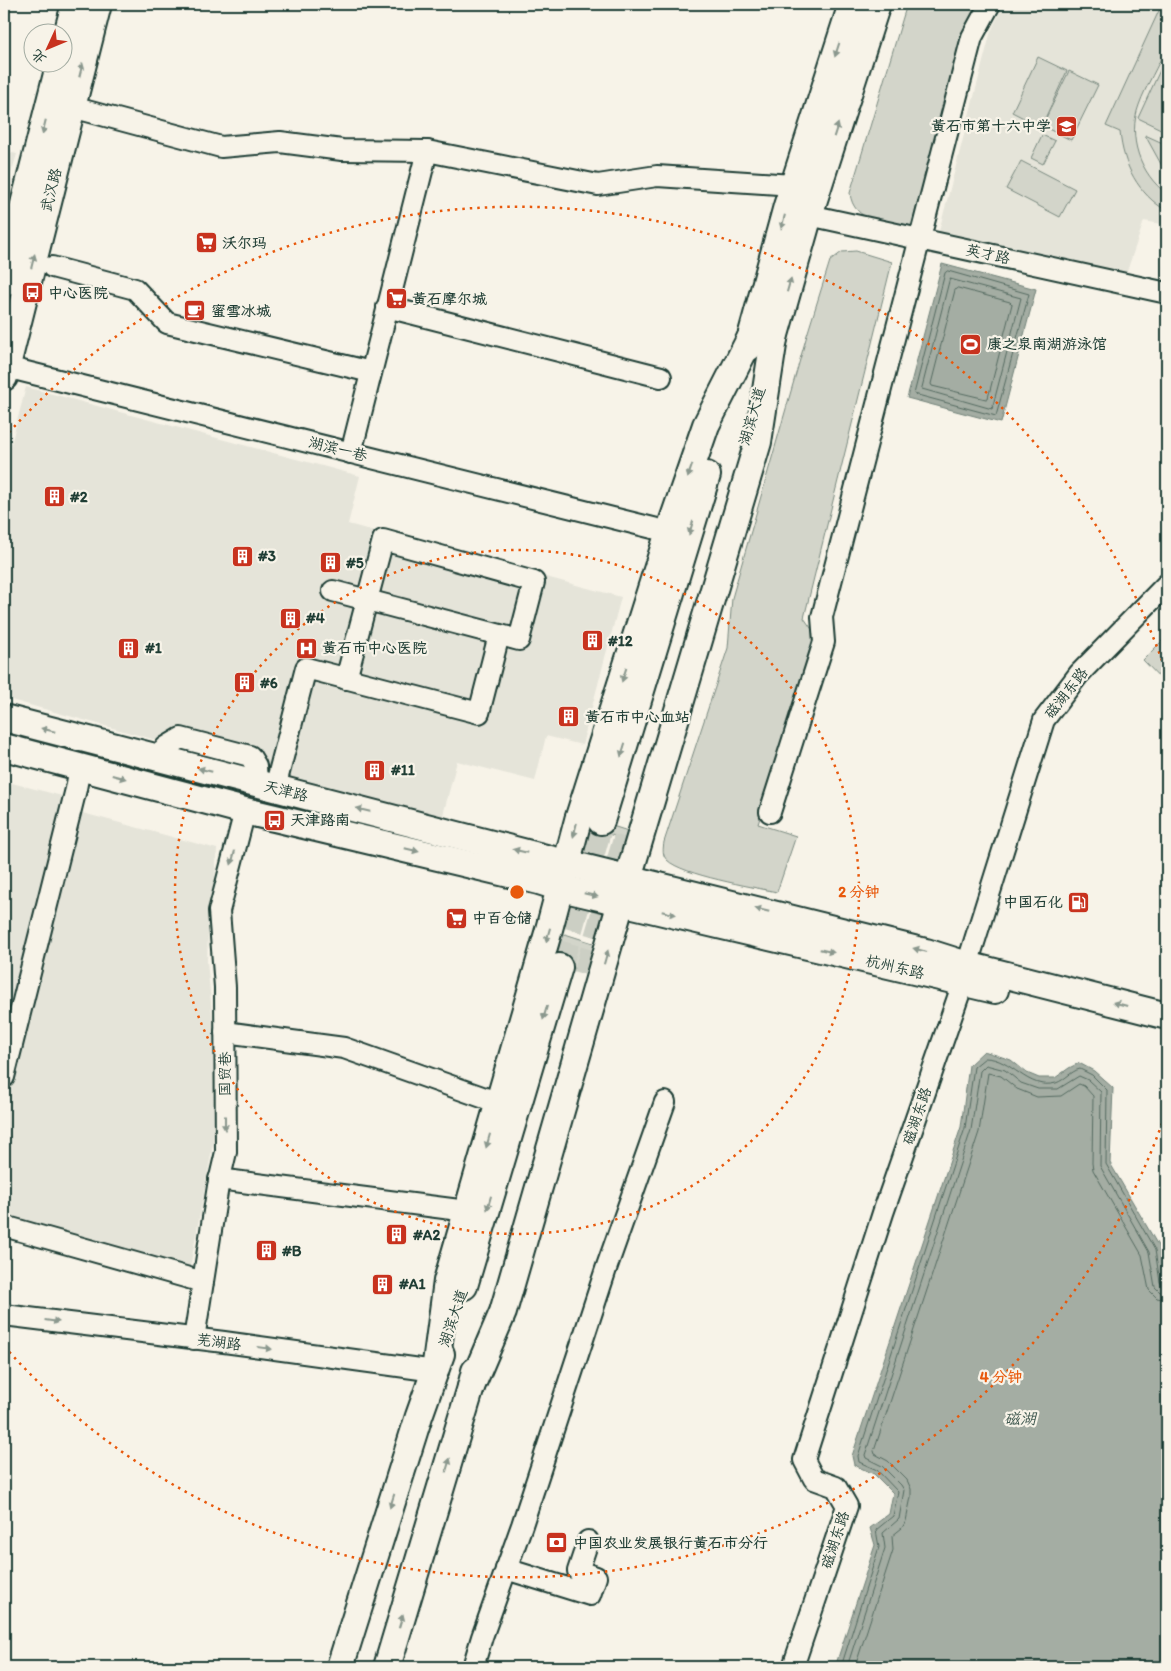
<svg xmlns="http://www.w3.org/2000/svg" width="1171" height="1671" viewBox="0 0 1171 1671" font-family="Itim,'LXGW WenKai TC',sans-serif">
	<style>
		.built { fill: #e5e4d9 }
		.green { fill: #d3d5ca; stroke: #79897f }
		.water { fill: #a4ada3; stroke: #6f8077 }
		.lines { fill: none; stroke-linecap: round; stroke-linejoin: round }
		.shore { stroke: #546a60; stroke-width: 1 }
		.major-tunnel { stroke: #cccfc4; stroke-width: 26; stroke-dasharray: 26 13; stroke-linecap: butt }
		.minor-casing { stroke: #1f3d34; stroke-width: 24 }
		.major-casing { stroke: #1f3d34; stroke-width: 30 }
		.minor { stroke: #f7f3e8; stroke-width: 20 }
		.major { stroke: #f7f3e8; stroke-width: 26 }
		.oneway { fill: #8b988e }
		.ring { fill: none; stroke: #e8590c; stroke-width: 2.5; stroke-dasharray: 2.5 5 }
		.labels { text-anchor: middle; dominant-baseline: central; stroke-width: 4.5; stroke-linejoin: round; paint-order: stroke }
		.poi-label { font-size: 15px; font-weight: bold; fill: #1f3d34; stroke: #f7f3e8; text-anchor: start }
		.street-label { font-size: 15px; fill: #1f3d34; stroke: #f7f3e8 }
		.water-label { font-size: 16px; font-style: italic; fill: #405950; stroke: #f7f3e8 }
		.centre { fill: #e8590c; stroke: #f7f3e8; stroke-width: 2.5 }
		.ring-label { font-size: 15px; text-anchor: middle; font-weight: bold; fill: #e8590c; stroke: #f7f3e8; stroke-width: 4.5; stroke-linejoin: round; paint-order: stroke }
	</style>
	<rect width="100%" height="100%" fill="#f7f3e8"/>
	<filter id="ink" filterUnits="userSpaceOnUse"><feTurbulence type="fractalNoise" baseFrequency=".02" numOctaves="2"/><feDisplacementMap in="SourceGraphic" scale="10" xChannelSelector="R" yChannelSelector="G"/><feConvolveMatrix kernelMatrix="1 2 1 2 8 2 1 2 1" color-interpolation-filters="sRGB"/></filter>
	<g filter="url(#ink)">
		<g class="built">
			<polygon points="1004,4 1167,4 1167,225 1144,221 1125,277 938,235 991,31"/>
			<polygon points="4,151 17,154 4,197"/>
			<polygon points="26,387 360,476 348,524 621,597 582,745 546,736 535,781 457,761 442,819 4,698 4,471"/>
			<polygon points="4,781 66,797 4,1030"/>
			<polygon points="79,812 217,849 215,877 209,912 207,961 214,1034 213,1144 189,1273 4,1222 4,1118"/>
		</g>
		<g class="green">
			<path d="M907 4H979L966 28 956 57 912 228C887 223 853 223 850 193Z"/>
			<path d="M1162 4H1167C1167 15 1170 36 1166 46 1159 66 1146 85 1139 105 1127 137 1140 174 1167 194V211C1138 194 1123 165 1120 132L1106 126Z"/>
			<polygon points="1167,55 1167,132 1138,118"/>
			<polygon points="1038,57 1067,71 1041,127 1012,112"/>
			<polygon points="1069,71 1098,85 1071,140 1042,126"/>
			<polygon points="1042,135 1055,141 1043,164 1031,158"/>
			<polygon points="1145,135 1167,145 1167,175"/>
			<polygon points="1021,161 1075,189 1060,217 1006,189"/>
			<path d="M856 251 892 262 804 618 818 638 758 824 796 836 777 892C753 887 682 875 667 860 662 855 663 849 664 842L728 648 732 598 807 335 830 261 842 252Z"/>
			<polygon points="1167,636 1167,685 1143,660"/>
			<polygon points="597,821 631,832 629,840 594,830"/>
			<polygon points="565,934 593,943 599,951 592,974 552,961 559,938"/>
		</g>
		<g class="water">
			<polygon points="942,264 1036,289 1001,423 907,398"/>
			<polygon points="984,1051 1011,1060 1027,1073 1039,1078 1055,1078 1069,1068 1079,1063 1094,1071 1113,1088 1110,1163 1160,1249 1167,1296 1167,1667 835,1667 875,1545 870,1528 889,1514 893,1493 874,1474 854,1465 852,1456 961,1127 969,1065"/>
		</g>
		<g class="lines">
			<g class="shore">
				<polygon points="948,271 1029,294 996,416 914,394 945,273"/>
				<polygon points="950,279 1021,298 992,409 922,389"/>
				<polygon points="958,288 1010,302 1012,304 988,398 986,399 932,386 931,384 955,290"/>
				<path d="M841 1667 879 1547 876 1530 893 1516 898 1492 877 1470 859 1462 858 1456 965 1128 974 1067 985 1058C1012 1058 1027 1091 1056 1083 1065 1080 1071 1071 1080 1069L1092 1075 1107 1090 1106 1164 1155 1250 1160 1282 1163 1286 1167 1287"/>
				<polyline points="847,1667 885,1548 883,1533 899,1519 904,1490 901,1485 882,1466 866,1458 865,1455 971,1130 980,1071 986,1065 1005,1070 1021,1083 1038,1089 1058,1089 1079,1076 1088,1080 1101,1092 1100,1166 1149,1252 1155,1287 1160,1292 1167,1293"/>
				<polyline points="855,1667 893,1550 892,1536 902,1528 906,1521 911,1497 911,1489 907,1480 888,1461 875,1454 874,1451 979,1132 988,1073 1001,1076 1017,1089 1037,1097 1061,1096 1079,1084 1084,1086 1093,1096 1092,1163 1093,1170 1142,1255 1149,1290 1157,1298 1167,1300"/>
			</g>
			<g class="major-tunnel">
				<polyline points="559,967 601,821"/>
				<polyline points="586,975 629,829"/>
			</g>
			<defs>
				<g id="minor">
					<polyline points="72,107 221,147 280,142 342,150 427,151 598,185 657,176 793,185"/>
					<polyline points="809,215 1167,293"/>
					<polyline points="52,267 135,289 167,323 371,372"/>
					<polyline points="387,307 661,377"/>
					<polyline points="6,367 669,532"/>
					<polyline points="351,453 427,151"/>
					<polyline points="333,591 519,640 534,582 383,540 346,679"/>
					<polyline points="157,758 166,747 181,738 250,756 256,766 257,783"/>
					<polyline points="275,788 306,668 479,713 499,635"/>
					<polyline points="770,812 824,642 822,617 972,37 990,4"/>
					<polyline points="225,1032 344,1048 499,1103"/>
					<polyline points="4,1077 76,789 80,767"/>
					<polyline points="219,1179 467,1211"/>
					<polyline points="4,1226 203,1282"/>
					<polyline points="4,1315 224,1342 435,1371"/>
					<polyline points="194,1339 218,1186 226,1152 225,987 219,911 245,811"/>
					<polyline points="506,1569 590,1595 596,1577 578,1571 588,1541"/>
					<polyline points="473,1667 482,1637 522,1525 606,1269 665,1102"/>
					<polyline points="793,1667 847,1506 836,1487 814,1479 804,1460 883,1213 963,983 967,965 1044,720 1079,674 1167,584"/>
				</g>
				<g id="major">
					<polyline points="62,53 75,4"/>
					<polyline points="4,283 60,62"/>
					<polyline points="748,348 787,206 852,4"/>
					<polyline points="771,349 809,215 877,4"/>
					<polyline points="4,377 98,4"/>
					<polyline points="4,718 546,858 926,952 967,965 1167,1016"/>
					<polyline points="4,747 245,811 539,881 561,888 995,990"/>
					<polyline points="601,821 707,475"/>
					<polyline points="464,1286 559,967"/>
					<polyline points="435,1371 447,1281 548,933 578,820 669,532 706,425 754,331"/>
					<polyline points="471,1387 503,1312 628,878 758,442 775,332"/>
					<polyline points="340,1667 419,1416 441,1354"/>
					<polyline points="387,1667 471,1387 475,1371"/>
				</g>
			</defs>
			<use href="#minor" class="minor-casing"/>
			<use href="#major" class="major-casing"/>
			<use href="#minor" class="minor"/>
			<use href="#major" class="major"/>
		</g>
		<defs><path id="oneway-solid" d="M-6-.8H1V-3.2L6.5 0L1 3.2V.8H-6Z" transform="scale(1.25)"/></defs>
		<g class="oneway">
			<use href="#oneway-solid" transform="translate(837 50) rotate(108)"/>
			<use href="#oneway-solid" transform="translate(81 70) rotate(-76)"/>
			<use href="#oneway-solid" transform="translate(44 127) rotate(104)"/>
			<use href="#oneway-solid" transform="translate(836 130) rotate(-72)"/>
			<use href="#oneway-solid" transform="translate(783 222) rotate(105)"/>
			<use href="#oneway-solid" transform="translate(33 261) rotate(-76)"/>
			<use href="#oneway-solid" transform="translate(789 285) rotate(-74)"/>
			<use href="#oneway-solid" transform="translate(690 471) rotate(109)"/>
			<use href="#oneway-solid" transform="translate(691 528) rotate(107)"/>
			<use href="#oneway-solid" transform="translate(624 675) rotate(108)"/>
			<use href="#oneway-solid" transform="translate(48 730) rotate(-166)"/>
			<use href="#oneway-solid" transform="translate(623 750) rotate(107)"/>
			<use href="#oneway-solid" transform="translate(205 770) rotate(-166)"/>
			<use href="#oneway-solid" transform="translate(119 777) rotate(15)"/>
			<use href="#oneway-solid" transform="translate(363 810) rotate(-166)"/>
			<use href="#oneway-solid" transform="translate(575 830) rotate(104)"/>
			<use href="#oneway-solid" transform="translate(412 850) rotate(14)"/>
			<use href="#oneway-solid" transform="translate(520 851) rotate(-166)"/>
			<use href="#oneway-solid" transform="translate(233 858) rotate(105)"/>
			<use href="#oneway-solid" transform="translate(591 895) rotate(14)"/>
			<use href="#oneway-solid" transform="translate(762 910) rotate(-166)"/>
			<use href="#oneway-solid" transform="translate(669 913) rotate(13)"/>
			<use href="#oneway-solid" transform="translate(548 935) rotate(106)"/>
			<use href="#oneway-solid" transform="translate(920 950) rotate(-165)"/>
			<use href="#oneway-solid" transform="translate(827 951) rotate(13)"/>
			<use href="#oneway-solid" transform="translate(606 957) rotate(-74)"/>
			<use href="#oneway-solid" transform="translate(1120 1004) rotate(-165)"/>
			<use href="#oneway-solid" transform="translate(545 1013) rotate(106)"/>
			<use href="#oneway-solid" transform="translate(225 1123) rotate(90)"/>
			<use href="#oneway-solid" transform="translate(488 1141) rotate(106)"/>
			<use href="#oneway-solid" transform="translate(489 1203) rotate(106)"/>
			<use href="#oneway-solid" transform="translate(52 1321) rotate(7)"/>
			<use href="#oneway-solid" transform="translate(265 1348) rotate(8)"/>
			<use href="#oneway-solid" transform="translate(448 1465) rotate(-73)"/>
			<use href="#oneway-solid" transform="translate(392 1501) rotate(108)"/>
			<use href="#oneway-solid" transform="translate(401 1621) rotate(-73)"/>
		</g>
	</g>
	<g class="ring">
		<circle cx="517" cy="892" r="342"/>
		<path d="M1167 1109A685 685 0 0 1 4 1346M4 438A685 685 0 0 1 1167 675"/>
	</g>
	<defs>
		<symbol id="school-square" viewBox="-11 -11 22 22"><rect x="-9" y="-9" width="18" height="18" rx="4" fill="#c8321e" stroke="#f7f3e8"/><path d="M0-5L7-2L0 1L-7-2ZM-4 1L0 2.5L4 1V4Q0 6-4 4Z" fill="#fff"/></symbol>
		<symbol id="supermarket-square" viewBox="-11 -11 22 22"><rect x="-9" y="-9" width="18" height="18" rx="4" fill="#c8321e" stroke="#f7f3e8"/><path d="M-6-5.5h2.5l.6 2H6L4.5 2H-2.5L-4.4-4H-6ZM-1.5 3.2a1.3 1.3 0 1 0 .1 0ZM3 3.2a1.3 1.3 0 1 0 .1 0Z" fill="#fff"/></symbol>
		<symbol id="bus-square" viewBox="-11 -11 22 22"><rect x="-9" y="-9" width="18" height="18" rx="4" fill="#c8321e" stroke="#f7f3e8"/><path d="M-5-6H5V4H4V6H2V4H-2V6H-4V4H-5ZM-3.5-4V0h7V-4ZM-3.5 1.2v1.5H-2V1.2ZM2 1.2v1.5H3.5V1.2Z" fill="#fff"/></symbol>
		<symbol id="cafe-square" viewBox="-11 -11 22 22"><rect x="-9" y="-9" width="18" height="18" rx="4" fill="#c8321e" stroke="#f7f3e8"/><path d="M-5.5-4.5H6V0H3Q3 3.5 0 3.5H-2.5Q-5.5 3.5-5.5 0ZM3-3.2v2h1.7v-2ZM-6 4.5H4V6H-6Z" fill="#fff"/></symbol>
		<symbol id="stadium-square" viewBox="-11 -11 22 22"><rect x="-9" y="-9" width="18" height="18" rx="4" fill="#c8321e" stroke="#f7f3e8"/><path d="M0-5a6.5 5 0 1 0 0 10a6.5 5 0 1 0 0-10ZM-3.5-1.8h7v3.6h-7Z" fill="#fff"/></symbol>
		<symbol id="building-square" viewBox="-11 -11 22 22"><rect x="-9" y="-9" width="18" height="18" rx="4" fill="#c8321e" stroke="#f7f3e8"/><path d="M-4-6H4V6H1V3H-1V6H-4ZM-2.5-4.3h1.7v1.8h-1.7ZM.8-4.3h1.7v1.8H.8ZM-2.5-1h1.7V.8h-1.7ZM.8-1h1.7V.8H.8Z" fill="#fff"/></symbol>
		<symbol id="hospital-square" viewBox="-11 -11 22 22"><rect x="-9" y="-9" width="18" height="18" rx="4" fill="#c8321e" stroke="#f7f3e8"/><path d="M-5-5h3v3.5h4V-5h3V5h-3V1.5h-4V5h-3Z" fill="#fff"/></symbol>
		<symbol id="fuel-square" viewBox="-11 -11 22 22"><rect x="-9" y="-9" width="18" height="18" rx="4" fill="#c8321e" stroke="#f7f3e8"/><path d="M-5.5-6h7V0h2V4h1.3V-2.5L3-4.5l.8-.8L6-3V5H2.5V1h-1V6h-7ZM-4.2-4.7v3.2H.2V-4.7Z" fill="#fff"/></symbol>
		<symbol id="bank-square" viewBox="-11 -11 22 22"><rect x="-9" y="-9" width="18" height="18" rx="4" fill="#c8321e" stroke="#f7f3e8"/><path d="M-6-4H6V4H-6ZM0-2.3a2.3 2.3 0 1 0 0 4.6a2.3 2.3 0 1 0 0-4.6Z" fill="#fff"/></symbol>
	</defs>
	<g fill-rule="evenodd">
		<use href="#school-square" x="1054" y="114" width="25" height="25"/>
		<use href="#supermarket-square" x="194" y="230" width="25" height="25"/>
		<use href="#bus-square" x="20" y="280" width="25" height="25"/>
		<use href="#supermarket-square" x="384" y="286" width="25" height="25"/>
		<use href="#cafe-square" x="182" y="298" width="25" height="25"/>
		<use href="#stadium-square" x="958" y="332" width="25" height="25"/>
		<use href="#building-square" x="42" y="484" width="25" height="25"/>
		<use href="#building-square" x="230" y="544" width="25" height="25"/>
		<use href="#building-square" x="318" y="550" width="25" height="25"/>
		<use href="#building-square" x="278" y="606" width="25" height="25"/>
		<use href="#building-square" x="580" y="628" width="25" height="25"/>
		<use href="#building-square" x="116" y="636" width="25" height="25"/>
		<use href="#hospital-square" x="294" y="636" width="25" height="25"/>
		<use href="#building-square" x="232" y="670" width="25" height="25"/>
		<use href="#building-square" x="556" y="704" width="25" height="25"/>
		<use href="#building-square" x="362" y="758" width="25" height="25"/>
		<use href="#bus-square" x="262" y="808" width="25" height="25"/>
		<use href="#fuel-square" x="1066" y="890" width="25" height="25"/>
		<use href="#supermarket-square" x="444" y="906" width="25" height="25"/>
		<use href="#building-square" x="384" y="1222" width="25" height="25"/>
		<use href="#building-square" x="254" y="1238" width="25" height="25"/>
		<use href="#building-square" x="370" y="1272" width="25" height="25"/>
		<use href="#bank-square" x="544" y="1530" width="25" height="25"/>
	</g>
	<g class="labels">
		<g class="poi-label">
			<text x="1051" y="126" text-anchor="end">黄石市第十六中学</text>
			<text x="222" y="243">沃尔玛</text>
			<text x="48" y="293">中心医院</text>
			<text x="412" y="299">黄石摩尔城</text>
			<text x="211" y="311">蜜雪冰城</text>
			<text x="987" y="344">康之泉南湖游泳馆</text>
			<text x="70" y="497">#2</text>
			<text x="258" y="556">#3</text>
			<text x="346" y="563">#5</text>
			<text x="306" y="618">#4</text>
			<text x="608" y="641">#12</text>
			<text x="145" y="648">#1</text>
			<text x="322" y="648">黄石市中心医院</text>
			<text x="260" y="683">#6</text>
			<text x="585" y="717">黄石市中心血站</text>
			<text x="391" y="770">#11</text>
			<text x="290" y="820">天津路南</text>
			<text x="1063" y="902" text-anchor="end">中国石化</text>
			<text x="472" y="918">中百仓储</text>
			<text x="413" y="1235">#A2</text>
			<text x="282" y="1251">#B</text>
			<text x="399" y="1284">#A1</text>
			<text x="573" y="1543">中国农业发展银行黄石市分行</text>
		</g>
		<g class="street-label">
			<text transform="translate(51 190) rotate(-76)">武汉路</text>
			<text transform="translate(988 254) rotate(12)">英才路</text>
			<text transform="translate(752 416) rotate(-74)">湖滨大道</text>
			<text transform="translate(338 449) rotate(14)">湖滨一巷</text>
			<text transform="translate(1066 693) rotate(-52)">磁湖东路</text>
			<text transform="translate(286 791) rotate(14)">天津路</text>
			<text transform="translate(895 967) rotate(13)">杭州东路</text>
			<text transform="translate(225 1074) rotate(-90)">国贸巷</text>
			<text transform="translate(917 1116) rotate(-71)">磁湖东路</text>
			<text transform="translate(453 1318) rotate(-71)">湖滨大道</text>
			<text transform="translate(219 1342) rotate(7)">芜湖路</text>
			<text transform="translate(835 1540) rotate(-72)">磁湖东路</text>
		</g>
		<g class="water-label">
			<text x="1020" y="1418">磁湖</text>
		</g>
	</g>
	<circle cx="517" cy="892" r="8" class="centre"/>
	<g class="ring-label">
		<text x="859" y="897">2 分钟</text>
		<text x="1001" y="1382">4 分钟</text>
	</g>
	<rect width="1171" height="1671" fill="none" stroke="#f7f3e8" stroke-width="20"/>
	<rect x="10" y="10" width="1151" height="1651" fill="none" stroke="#1f3d34" stroke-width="2" filter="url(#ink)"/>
	<g transform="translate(48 48) rotate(226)"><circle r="24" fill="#f7f3e8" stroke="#a1aaa0"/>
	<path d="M0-4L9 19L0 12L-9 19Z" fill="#c8321e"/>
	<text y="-8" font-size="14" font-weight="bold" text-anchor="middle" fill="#1f3d34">北</text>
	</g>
</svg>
